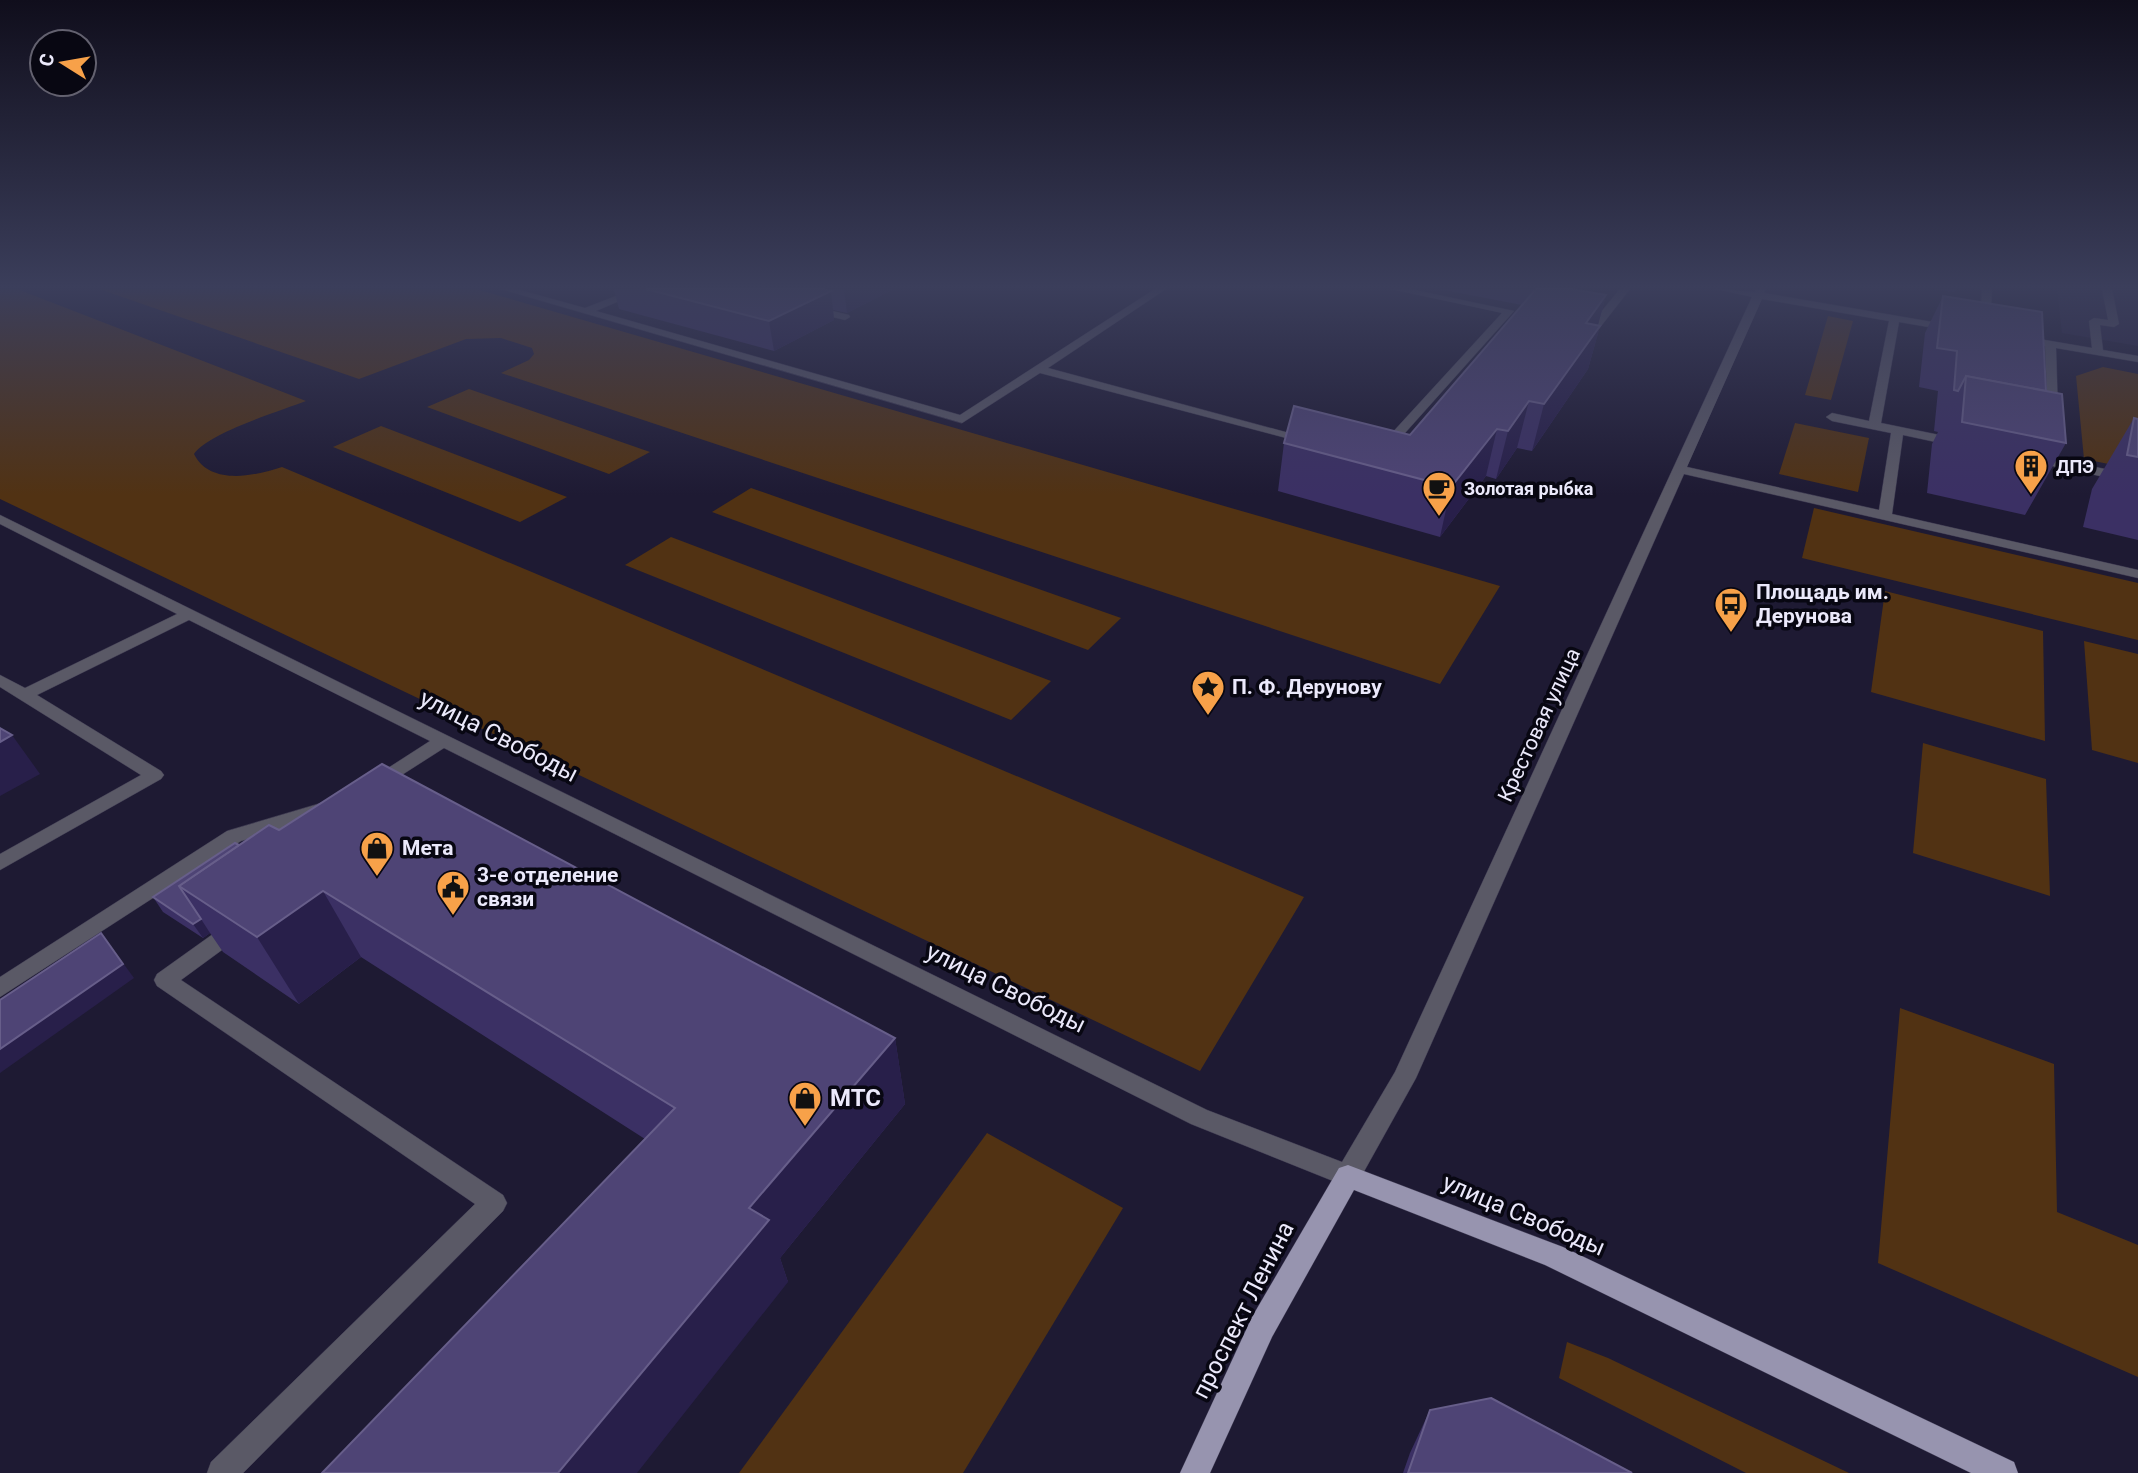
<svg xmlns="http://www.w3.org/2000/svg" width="2138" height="1473" viewBox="0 0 2138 1473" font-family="Roboto,sans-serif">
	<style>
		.built { fill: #272241 }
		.green { fill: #513213 }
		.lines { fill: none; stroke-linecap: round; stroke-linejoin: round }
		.minor-casing { stroke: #3b374f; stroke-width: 1 }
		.major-casing { stroke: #3b374f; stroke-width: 1 }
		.minor { fill: #5a5966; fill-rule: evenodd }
		.major { fill: #9794af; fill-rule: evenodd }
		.wall { fill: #3b3064 }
		.shaded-wall { fill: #281f4a }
		.building { fill: #4e4475; stroke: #675e8a; stroke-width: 2 }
		.labels { text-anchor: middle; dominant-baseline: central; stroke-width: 7; stroke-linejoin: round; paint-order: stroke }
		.far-poi-label { font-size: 18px; font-weight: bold; fill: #ebe9fb; stroke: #080712; text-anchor: start }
		.poi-label { font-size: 21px; font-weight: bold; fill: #ebe9fb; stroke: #080712; text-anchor: start }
		.street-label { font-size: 21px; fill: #ebe9fb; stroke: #080712 }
		.near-street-label { font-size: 24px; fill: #ebe9fb; stroke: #080712 }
		.near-poi-label { font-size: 24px; font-weight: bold; fill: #ebe9fb; stroke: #080712; text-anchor: start }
	</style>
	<rect width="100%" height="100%" fill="#1e1a33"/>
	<polygon class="built" points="2057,289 2138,289 2138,346 2062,333"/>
	<g class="green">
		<path d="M0 289H17L306 401C280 411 208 433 194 454 210 486 255 476 282 467L1304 897 1200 1071 0 499Z"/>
		<polygon points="99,289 476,289 1500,586 1440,684 501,373 529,360 534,354 532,348 501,338 466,339 359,379"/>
		<polygon points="1828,316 1853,321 1831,400 1805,395"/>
		<polygon points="2103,367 2138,374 2138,470 2084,459 2076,376"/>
		<polygon points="469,389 650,452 609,474 427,407"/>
		<polygon points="1795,423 1869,438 1858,492 1779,474"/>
		<polygon points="381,426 567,497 520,522 333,447"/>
		<polygon points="751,488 1121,618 1088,650 712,512"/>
		<polygon points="1814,508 2138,583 2138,640 1802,558"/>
		<polygon points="671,537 1051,681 1011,720 625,565"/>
		<polygon points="1885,591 2043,631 2045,741 1871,692"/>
		<polygon points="2084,641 2138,654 2138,763 2092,750"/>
		<polygon points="1923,743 2046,779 2050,896 1913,853"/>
		<polygon points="1900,1008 2054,1064 2057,1212 2138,1245 2138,1377 1878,1263"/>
		<polygon points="987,1133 1123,1208 963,1473 739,1473"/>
		<polygon points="1567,1342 1608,1358 1849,1473 1746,1473 1559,1378"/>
	</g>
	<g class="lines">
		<defs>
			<g id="minor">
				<polygon points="501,289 516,289 585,308 634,289 647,289 596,311 960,415 1155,289 1166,289 1048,368 1315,440 1309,444 1040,373 962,423"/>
				<polygon points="1391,289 1410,289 1514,311 1388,452 1380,452 1380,446 1502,313"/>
				<polygon points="1620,289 1630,289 1598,330 1574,327 1573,325 1578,322 1591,324"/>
				<path d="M1716 289 1755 292 1756 289H1766L1764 293 1956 326 1957 328 1952 331 1899 322 1881 423 1959 439 1965 443 1959 447 1903 435 1892 514 2138 570V578L1684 474 1416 1078 1357 1184 1348 1187 1191 1124 444 748 383 787H371L368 783 371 779 430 741 189 620 37 695 161 771 164 775 161 779 0 870V854L141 775 0 687V675L25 688 177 614 0 524V515L1207 1110 1342 1162 1395 1072 1752 297ZM1762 299 1889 321 1869 421 1832 413 1826 417 1832 421 1891 433 1879 510 1687 467Z"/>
				<polygon points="1982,289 1992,289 1990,327 1985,330 1980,327"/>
				<polygon points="2102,289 2112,289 2119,324 2114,327 2100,325 2103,350 2138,356 2138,362 2056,348 2058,413 2048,416 2045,346 2016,339 2021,336 2092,348 2089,321 2094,318 2108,320"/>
				<polygon points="812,306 849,315 850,317 845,320 808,311 808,307"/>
				<polygon points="2034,454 2138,476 2138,484 2029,461 2029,455"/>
				<polygon points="325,802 332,803 334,808 332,813 241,841 0,997 0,977 227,831"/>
				<polygon points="234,922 241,924 244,930 241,936 181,980 503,1195 507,1203 503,1211 243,1473 207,1473 211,1462 475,1204 157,986 154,980 157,974 227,924"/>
			</g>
			<polygon id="major" points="1348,1165 1563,1247 2014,1462 2018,1473 1971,1473 1545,1265 1354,1190 1272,1337 1210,1473 1180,1473 1252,1317 1339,1168"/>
		</defs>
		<use href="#minor" class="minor-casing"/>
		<use href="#major" class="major-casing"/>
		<use href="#minor" class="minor"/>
		<use href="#major" class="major"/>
	</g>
	<g class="wall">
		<polygon points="614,289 894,289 847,313 833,310 834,320 774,351 619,309"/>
		<polygon points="1439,289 1571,289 1606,295 1598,325 1600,326 1588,369 1532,451 1517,448 1496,479 1486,476 1440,537 1278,491 1284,443 1410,435 1522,305"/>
		<polygon points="1935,289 1956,289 1954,292"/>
		<polygon points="1943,296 2046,391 2066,443 2025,515 1927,493 1932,444 1938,432 1934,431 1938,391 1919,387 1925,333"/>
		<polygon points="2134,418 2138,419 2138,540 2083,527 2092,489"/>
		<polygon points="279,830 895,1038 905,1104 780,1258 788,1282 645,1139 361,957 299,1004 223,952 210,933 203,938 163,912 153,897 239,845"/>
		<polygon points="1430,1410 1632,1473 1403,1473 1410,1453"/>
	</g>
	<g class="shaded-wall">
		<polygon points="844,289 894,289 847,313"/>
		<polygon points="831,291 834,320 774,351 769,321"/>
		<polygon points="1606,295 1596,332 1600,326 1588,369 1532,451 1544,404 1586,323"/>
		<polygon points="1529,401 1517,448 1496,479 1508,431"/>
		<polygon points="1497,429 1486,476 1440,537 1451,487"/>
		<polygon points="12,735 40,774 0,796 0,742"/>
		<polygon points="323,891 361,957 299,1004 257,937"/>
		<polygon points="201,919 210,933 203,938 193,924"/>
		<polygon points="101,933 134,978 0,1073 0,1049"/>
		<polygon points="895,1038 905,1104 780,1258 788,1282 637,1473 558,1473 749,1208"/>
	</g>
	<g class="building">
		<polygon points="646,289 823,289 831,291 769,321"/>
		<polygon points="1536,289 1571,289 1606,295 1586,323 1600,326 1544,404 1529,401 1508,431 1497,429 1451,487 1284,443 1294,406 1410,435"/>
		<polygon points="1943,296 2042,312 2046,391 1966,376 1958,391 1954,390 1957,351 1937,348"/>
		<polygon points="1966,376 2062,394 2066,443 1962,422"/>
		<polygon points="2134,418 2138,419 2138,457 2127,455"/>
		<polygon points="0,728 12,735 0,742"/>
		<polygon points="382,764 895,1038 749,1208 769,1220 558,1473 322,1473 675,1108 323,891 257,937 179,886 269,825 279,830"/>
		<polygon points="235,843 239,845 179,886 201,919 193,924 153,897"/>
		<polygon points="101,933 123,964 0,1049 0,1000"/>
		<polygon points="1491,1398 1632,1473 1408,1473 1430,1410"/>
	</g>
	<linearGradient id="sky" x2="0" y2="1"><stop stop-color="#100e1c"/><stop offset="0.58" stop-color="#3b3e5b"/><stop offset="1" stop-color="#3b3e5b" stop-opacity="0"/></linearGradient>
	<rect width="2138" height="495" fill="url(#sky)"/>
	<defs>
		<symbol id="building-pin" viewBox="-11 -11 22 30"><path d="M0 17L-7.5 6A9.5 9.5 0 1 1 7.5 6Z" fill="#f7a149" stroke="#080712"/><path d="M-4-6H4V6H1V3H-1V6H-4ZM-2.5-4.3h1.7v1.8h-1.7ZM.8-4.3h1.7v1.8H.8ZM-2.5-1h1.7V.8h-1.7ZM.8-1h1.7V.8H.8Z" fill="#111"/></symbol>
		<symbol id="cafe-pin" viewBox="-11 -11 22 30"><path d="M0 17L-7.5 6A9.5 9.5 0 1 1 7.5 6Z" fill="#f7a149" stroke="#080712"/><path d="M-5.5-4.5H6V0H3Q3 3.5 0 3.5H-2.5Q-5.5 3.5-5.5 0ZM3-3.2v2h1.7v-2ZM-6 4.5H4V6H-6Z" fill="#111"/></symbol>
		<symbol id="bus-pin" viewBox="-11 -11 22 30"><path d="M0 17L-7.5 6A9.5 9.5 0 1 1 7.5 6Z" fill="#f7a149" stroke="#080712"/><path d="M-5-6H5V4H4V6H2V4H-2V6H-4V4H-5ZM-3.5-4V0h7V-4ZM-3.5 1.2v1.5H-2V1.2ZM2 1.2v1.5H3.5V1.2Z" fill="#111"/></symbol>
		<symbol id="sight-pin" viewBox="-11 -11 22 30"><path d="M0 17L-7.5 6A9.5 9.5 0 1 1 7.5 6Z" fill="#f7a149" stroke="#080712"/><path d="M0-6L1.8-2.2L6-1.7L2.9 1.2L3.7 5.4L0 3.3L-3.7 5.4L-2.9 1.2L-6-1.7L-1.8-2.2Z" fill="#111"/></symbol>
		<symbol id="shop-pin" viewBox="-11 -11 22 30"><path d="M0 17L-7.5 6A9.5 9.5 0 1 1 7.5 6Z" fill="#f7a149" stroke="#080712"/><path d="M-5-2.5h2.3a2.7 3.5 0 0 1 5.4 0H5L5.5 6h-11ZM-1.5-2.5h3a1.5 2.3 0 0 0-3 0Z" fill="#111"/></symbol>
		<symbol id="civic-pin" viewBox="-11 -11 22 30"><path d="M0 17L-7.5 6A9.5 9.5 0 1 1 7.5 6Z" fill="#f7a149" stroke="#080712"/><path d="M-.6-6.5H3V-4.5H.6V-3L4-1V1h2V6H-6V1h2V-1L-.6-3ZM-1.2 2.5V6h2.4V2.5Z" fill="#111"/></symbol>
	</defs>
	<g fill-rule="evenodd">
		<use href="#building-pin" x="2012" y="447" width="38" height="52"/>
		<use href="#cafe-pin" x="1420" y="469" width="38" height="52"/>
		<use href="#bus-pin" x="1712" y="585" width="38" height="52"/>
		<use href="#sight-pin" x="1189" y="668" width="38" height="52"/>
		<use href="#shop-pin" x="358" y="829" width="38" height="52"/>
		<use href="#civic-pin" x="434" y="868" width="38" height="52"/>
		<use href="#shop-pin" x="786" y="1079" width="38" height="52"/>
	</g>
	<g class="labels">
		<g class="far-poi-label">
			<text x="2056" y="466">ДПЭ</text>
			<text x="1464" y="488">Золотая рыбка</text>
		</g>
		<g class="poi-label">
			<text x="1756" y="592">Площадь им.<tspan x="1756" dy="24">Дерунова</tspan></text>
			<text x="1232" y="687">П. Ф. Дерунову</text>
			<text x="402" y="848">Мета</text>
			<text x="477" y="875">3-е отделение<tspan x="477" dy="24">связи</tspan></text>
		</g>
		<g class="street-label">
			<text transform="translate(1539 725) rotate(-65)">Крестовая улица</text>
		</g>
		<g class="near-street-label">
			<text transform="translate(499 736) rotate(27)">улица Свободы</text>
			<text transform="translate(1006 988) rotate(26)">улица Свободы</text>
			<text transform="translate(1524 1215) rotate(23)">улица Свободы</text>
			<text transform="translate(1243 1310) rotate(-63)">проспект Ленина</text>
		</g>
		<g class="near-poi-label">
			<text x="830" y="1098">МТС</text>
		</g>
	</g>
	<g transform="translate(63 63) rotate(281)"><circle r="33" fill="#080712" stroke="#63616f" stroke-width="2"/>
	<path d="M0-5L12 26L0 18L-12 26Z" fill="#f7a149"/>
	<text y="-10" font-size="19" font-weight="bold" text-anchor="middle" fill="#ebe9fb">С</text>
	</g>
</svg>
